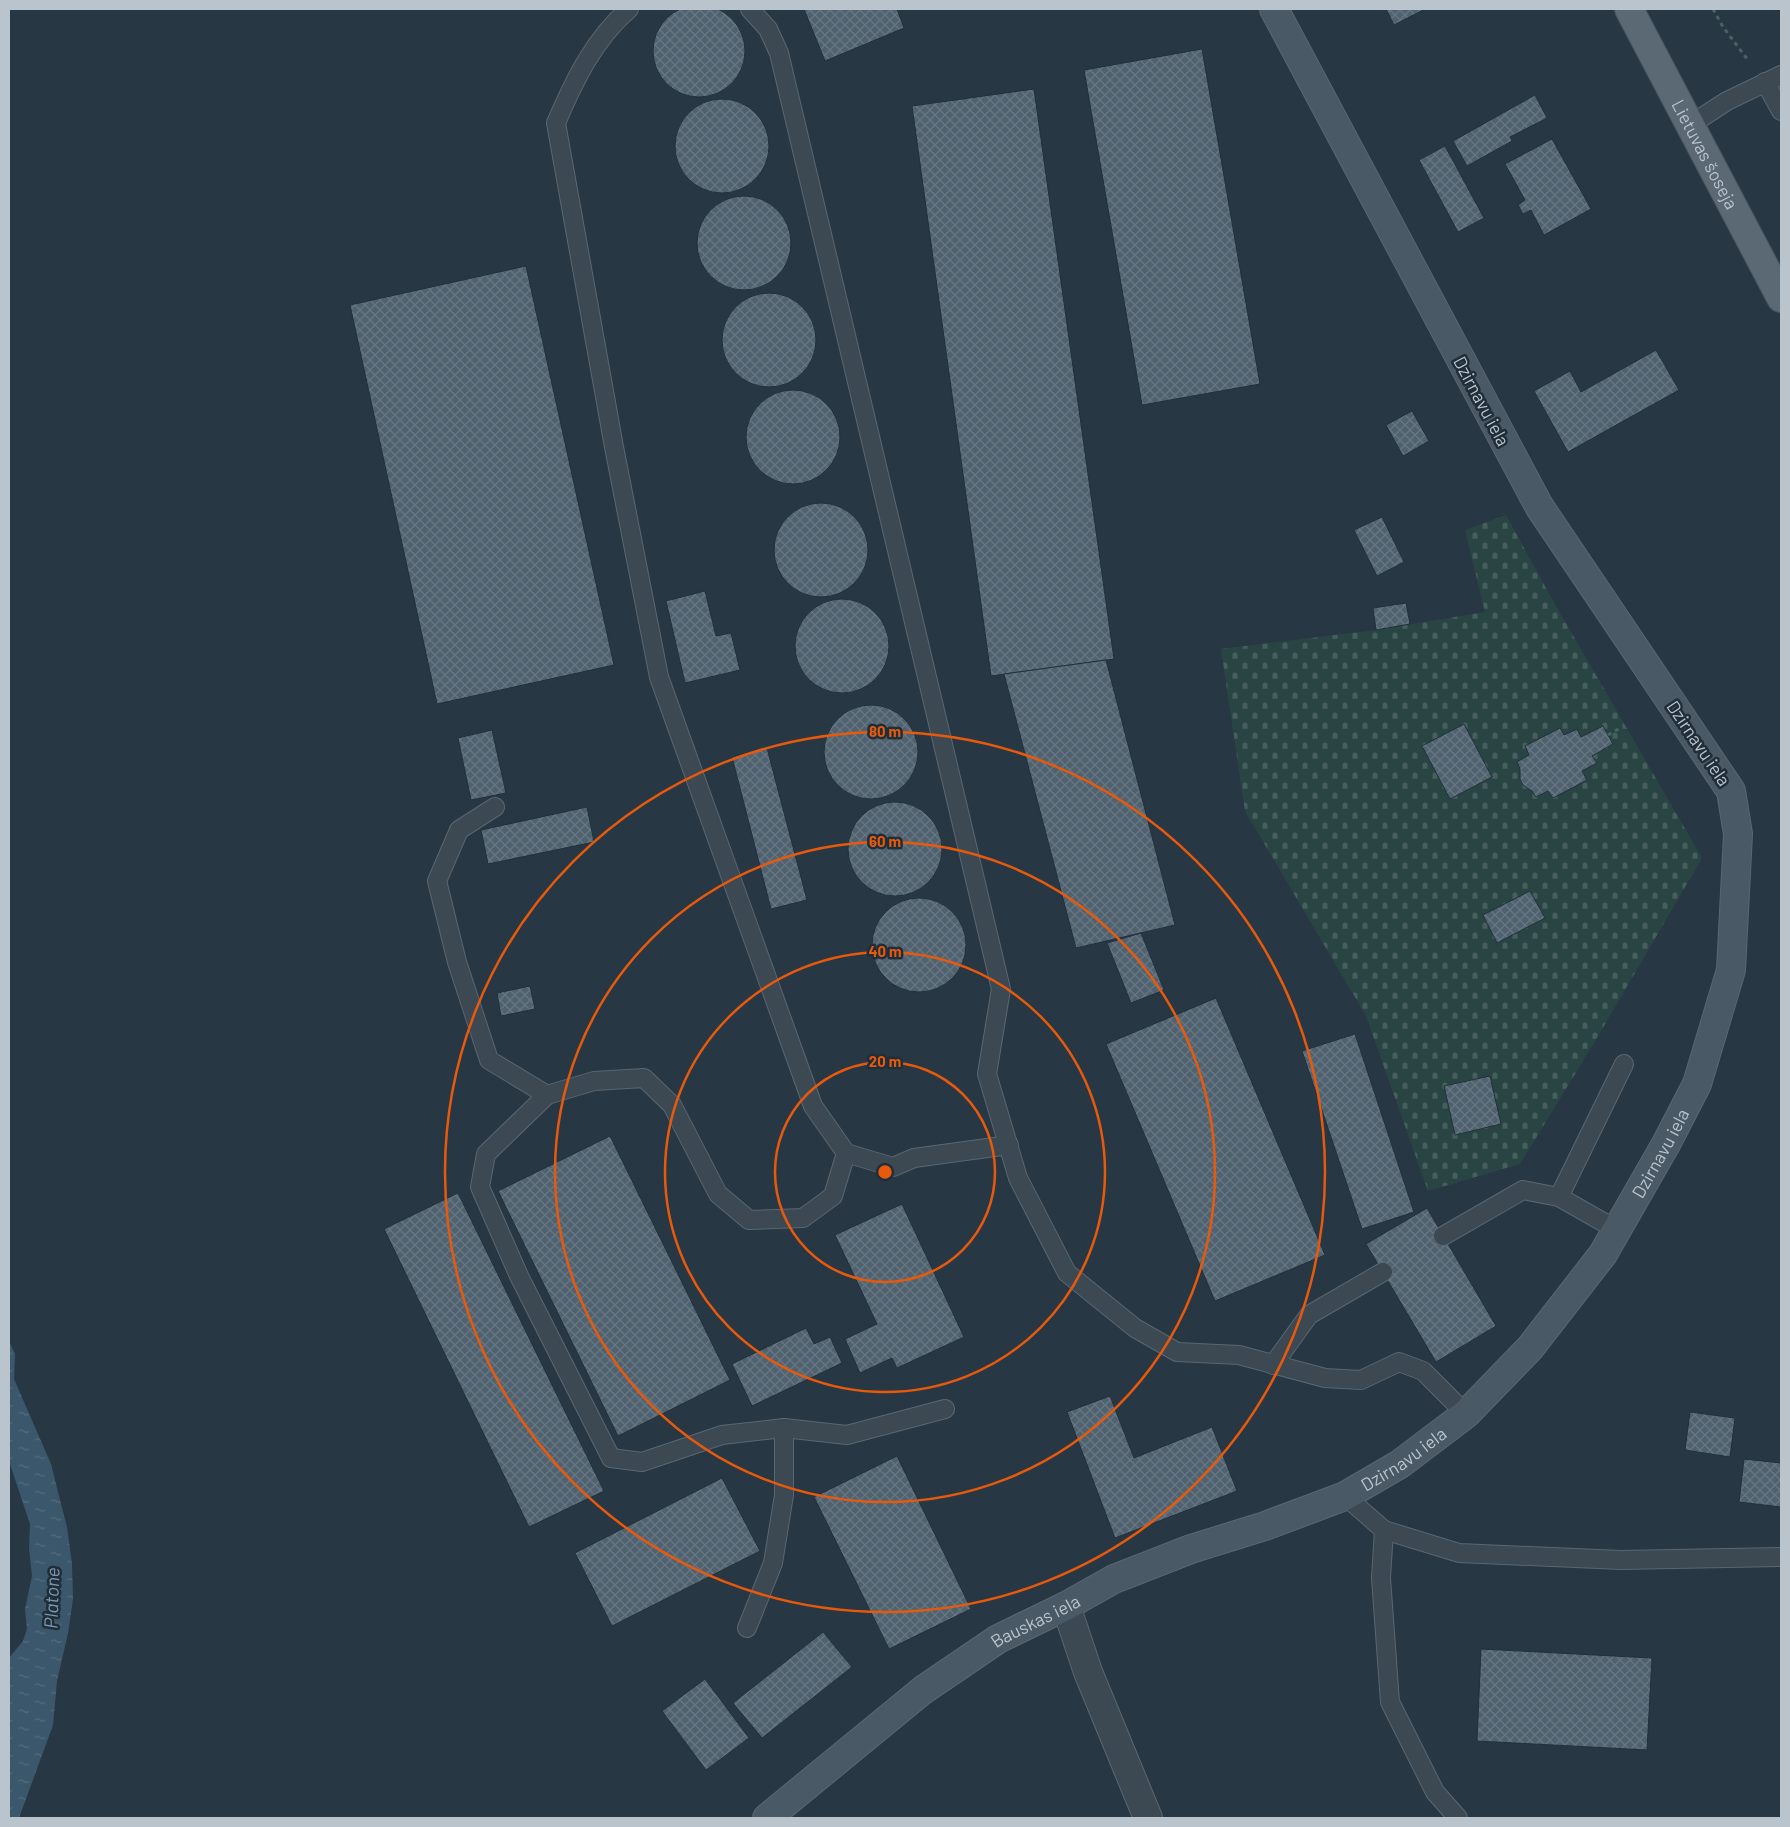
<svg xmlns="http://www.w3.org/2000/svg" width="1790" height="1827" viewBox="0 0 1790 1827" font-family="Barlow,sans-serif">
	<style>
		.cemetery { fill: url(#cemetery-stones) }
		.water { fill: url(#water-ripples) }
		.building { fill: url(#building-cross-hatch); stroke: #22303b }
		.lines { fill: none; stroke-linecap: round; stroke-linejoin: round }
		.lane-casing { stroke: #5a6771; stroke-width: 20 }
		.street-casing { stroke: #5a6771; stroke-width: 30 }
		.secondary-casing { stroke: #5a6771; stroke-width: 30 }
		.primary-casing { stroke: #485560; stroke-width: 30 }
		.path { stroke: #4a6261; stroke-width: 3; stroke-dasharray: 4 4; stroke-linecap: butt }
		.lane { stroke: #3c4953; stroke-width: 18 }
		.street { stroke: #3c4953; stroke-width: 28 }
		.secondary { stroke: #4a5966; stroke-width: 28 }
		.primary { stroke: #5a6973; stroke-width: 28 }
		.ring { fill: none; stroke: #e8590c; stroke-width: 2.5 }
		.labels { text-anchor: middle; dominant-baseline: central; stroke-width: 5; stroke-linejoin: round; paint-order: stroke }
		.street-label { font-size: 18px; fill: #b9c4cd; stroke: #202e39 }
		.water-label { font-size: 19px; font-style: italic; fill: #7999b0; stroke: #202e39 }
		.centre { fill: #e8590c; stroke: #202e39; stroke-width: 2.5 }
		.ring-label { font-size: 15px; text-anchor: middle; font-weight: bold; fill: #e8590c; stroke: #202e39; stroke-width: 5; stroke-linejoin: round; paint-order: stroke }
	</style>
	<defs>
		<pattern id="cemetery-stones" width="16" height="16" patternUnits="userSpaceOnUse" patternTransform="scale(1.25)"><rect width="16" height="16" fill="#294543"/><path d="M2 7V4a2 2 0 0 1 4 0v3zM10 15v-3a2 2 0 0 1 4 0v3z" fill="#465e5d"/></pattern>
		<pattern id="water-ripples" width="26" height="14" patternUnits="userSpaceOnUse" patternTransform="scale(1.25)"><rect width="26" height="14" fill="#3b576b"/><path d="M2 4q2-2 4 0t4 0M15 11q2-2 4 0t4 0" fill="none" stroke="#556e7f"/></pattern>
		<pattern id="building-cross-hatch" width="8" height="8" patternUnits="userSpaceOnUse" patternTransform="scale(1.25)"><rect width="8" height="8" fill="#50626f"/><path d="M0 0l8 8M0 8l8-8" fill="none" stroke="#677782"/></pattern>
	</defs>
	<rect width="100%" height="100%" fill="#273844"/>
	<polygon class="cemetery" points="1506,515 1553,601 1702,858 1594,1043 1520,1164 1428,1191 1366,1016 1245,811 1221,649 1376,630 1485,612 1465,530"/>
	<polygon class="water" points="9,1341 15,1354 14,1379 51,1464 57,1488 67,1527 72,1564 73,1599 68,1633 57,1681 53,1725 19,1818 9,1818 9,1658 23,1641 27,1629 25,1609 32,1576 29,1548 30,1524 9,1461"/>
	<g class="building">
		<circle cx="699" cy="51" r="46"/>
		<polygon points="804,9 897,9 904,28 825,61"/>
		<polygon points="1386,9 1425,9 1394,25"/>
		<polygon points="1202,49 1260,384 1142,405 1084,70"/>
		<polygon points="1034,89 1114,659 991,676 912,106"/>
		<polygon points="1535,95 1547,118 1510,137 1512,141 1467,166 1453,141"/>
		<circle cx="722" cy="146" r="47"/>
		<polygon points="1552,139 1591,209 1544,235 1531,210 1523,214 1518,205 1525,200 1505,164"/>
		<polygon points="1445,146 1484,218 1458,232 1419,160"/>
		<circle cx="744" cy="243" r="47"/>
		<polygon points="526,266 614,665 437,704 350,305"/>
		<circle cx="769" cy="340" r="47"/>
		<polygon points="1656,350 1679,390 1568,452 1534,391 1570,371 1581,392"/>
		<circle cx="793" cy="437" r="47"/>
		<polygon points="1412,411 1429,441 1403,456 1386,425"/>
		<circle cx="821" cy="550" r="47"/>
		<polygon points="1382,517 1404,562 1377,576 1354,530"/>
		<polygon points="705,591 716,636 731,633 740,670 685,683 666,601"/>
		<circle cx="842" cy="646" r="47"/>
		<polygon points="1406,603 1410,624 1376,630 1373,608"/>
		<polygon points="1106,660 1175,925 1076,948 1004,674"/>
		<circle cx="871" cy="752" r="47"/>
		<polygon points="1464,724 1492,777 1450,799 1422,746"/>
		<polygon points="1603,726 1613,744 1592,756 1597,763 1582,771 1587,780 1553,798 1548,791 1536,797 1532,791 1523,785 1520,779 1520,769 1517,762 1529,755 1525,746 1560,728 1564,735 1577,729 1581,737"/>
		<polygon points="492,730 506,793 471,800 458,738"/>
		<polygon points="767,748 807,900 771,909 732,757"/>
		<circle cx="895" cy="849" r="47"/>
		<polygon points="587,807 594,842 488,864 481,830"/>
		<polygon points="1530,891 1545,918 1497,943 1483,915"/>
		<circle cx="919" cy="945" r="47"/>
		<polygon points="1141,933 1164,990 1131,1003 1107,943"/>
		<polygon points="530,986 535,1009 501,1016 497,993"/>
		<polygon points="1216,998 1325,1255 1215,1301 1106,1044"/>
		<polygon points="1355,1034 1414,1212 1362,1229 1302,1051"/>
		<polygon points="1490,1076 1501,1124 1455,1135 1444,1086"/>
		<polygon points="610,1136 730,1380 618,1436 498,1191"/>
		<polygon points="458,1193 604,1491 529,1527 384,1229"/>
		<polygon points="902,1204 964,1337 897,1368 892,1358 860,1373 845,1339 877,1324 835,1235"/>
		<polygon points="1427,1208 1496,1326 1436,1362 1366,1244"/>
		<polygon points="806,1328 814,1344 830,1337 842,1363 752,1406 732,1364"/>
		<polygon points="1110,1396 1134,1458 1212,1427 1237,1491 1115,1538 1067,1412"/>
		<polygon points="1690,1412 1735,1418 1730,1457 1685,1450"/>
		<polygon points="897,1456 971,1609 889,1649 814,1497"/>
		<polygon points="1744,1459 1781,1463 1781,1507 1739,1502"/>
		<polygon points="722,1478 760,1551 612,1626 575,1553"/>
		<polygon points="823,1632 852,1667 762,1738 733,1703"/>
		<polygon points="1481,1649 1652,1658 1647,1750 1477,1741"/>
		<polygon points="705,1679 749,1738 706,1770 662,1711"/>
	</g>
	<g class="lines">
		<defs>
			<g id="lane">
				<path d="M629 9C594 39 574 81 556 123L614 447 659 677 813 1106 846 1153 893 1167 914 1158 1009 1145"/>
				<polyline points="750,9 768,29 779,53 1001,989 987,1074 1018,1178 1067,1273 1135,1328 1177,1352 1239,1355 1325,1378 1361,1380 1399,1362 1423,1371 1466,1414"/>
				<polyline points="1765,82 1781,111"/>
				<polyline points="1690,125 1727,101 1781,75"/>
				<polyline points="495,807 459,830 437,881 457,962 489,1060 547,1095"/>
				<polyline points="846,1153 833,1196 803,1218 749,1220 718,1194 672,1105 644,1078 594,1081 547,1095 486,1154 480,1187 519,1276 611,1458 642,1462 722,1435 784,1428 847,1435 945,1409"/>
				<polyline points="1559,1197 1624,1064"/>
				<polyline points="1443,1236 1523,1190 1559,1197 1617,1230"/>
				<polyline points="1273,1365 1309,1315 1383,1272"/>
				<polyline points="1345,1496 1384,1530 1459,1553 1621,1560 1781,1557"/>
				<polyline points="1384,1530 1381,1578 1390,1702 1435,1792 1458,1818"/>
				<polyline points="747,1628 773,1563 784,1495 784,1428"/>
			</g>
			<polyline id="street" points="1066,1606 1088,1672 1148,1818"/>
			<g id="secondary">
				<path id="s1" d="M767 1818 923 1690 998 1639 1066 1606 1114 1579 1191 1549 1265 1526 1345 1496 1400 1464 1466 1414 1530 1348 1603 1254 1666 1144 1697 1084 1731 970 1738 834 1731 791 1539 506 1274 9"/>
			</g>
			<g id="primary">
				<path id="s2" d="M1629 9 1781 298"/>
			</g>
		</defs>
		<use href="#lane" class="lane-casing"/>
		<use href="#street" class="street-casing"/>
		<use href="#secondary" class="secondary-casing"/>
		<use href="#primary" class="primary-casing"/>
		<g class="path">
			<polyline points="1713,9 1723,27 1748,60"/>
			<polyline points="1608,735 1622,727"/>
		</g>
		<use href="#lane" class="lane"/>
		<use href="#street" class="street"/>
		<use href="#secondary" class="secondary"/>
		<use href="#primary" class="primary"/>
	</g>
	<g class="ring">
		<circle cx="885" cy="1172" r="110"/>
		<circle cx="885" cy="1172" r="220"/>
		<circle cx="885" cy="1172" r="330"/>
		<circle cx="885" cy="1172" r="440"/>
	</g>
	<g class="labels">
		<g class="street-label">
			<text stroke="none"><textPath href="#s2" startOffset="164">Lietuvas šoseja</textPath></text>
			<text transform="translate(1482 401) rotate(62)">Dzirnavu iela</text>
			<text transform="translate(1699 743) rotate(56)">Dzirnavu iela</text>
			<text stroke="none"><textPath href="#s1" startOffset="1142">Dzirnavu iela</textPath></text>
			<text stroke="none"><textPath href="#s1" startOffset="738">Dzirnavu iela</textPath></text>
			<text stroke="none"><textPath href="#s1" startOffset="334">Bauskas iela</textPath></text>
		</g>
		<g class="water-label">
			<text transform="translate(51 1598) rotate(-88)">Platone</text>
		</g>
	</g>
	<circle cx="885" cy="1172" r="8" class="centre"/>
	<g class="ring-label">
		<text x="885" y="737">80 m</text>
		<text x="885" y="847">60 m</text>
		<text x="885" y="957">40 m</text>
		<text x="885" y="1067">20 m</text>
	</g>
	<rect width="1790" height="1827" fill="none" stroke="#b9c4cd" stroke-width="20"/>
</svg>
